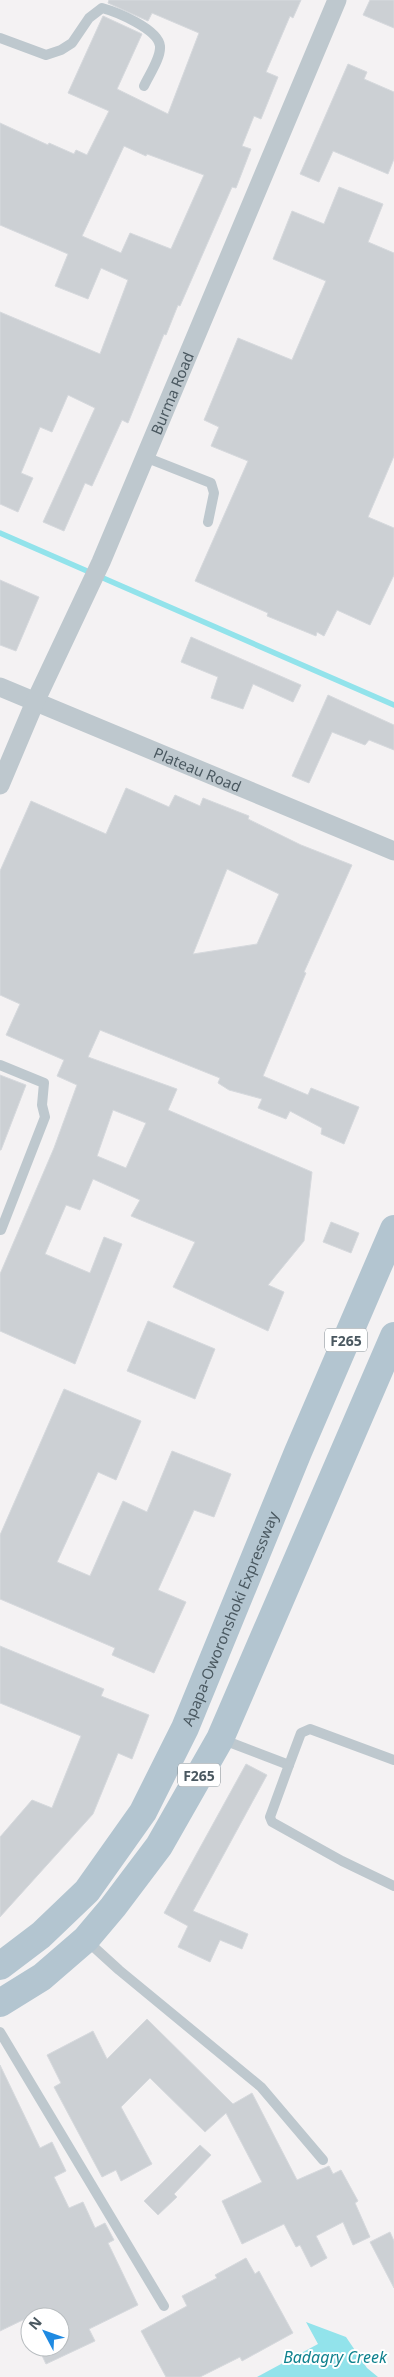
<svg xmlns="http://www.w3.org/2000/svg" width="394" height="2377" viewBox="0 0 394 2377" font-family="'Noto Sans',sans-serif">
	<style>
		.water { fill: #92e3eb }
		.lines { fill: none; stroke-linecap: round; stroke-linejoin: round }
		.stream { stroke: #92e3eb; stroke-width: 5.5 }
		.building { fill: #ccd0d4; stroke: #d6d9dd; fill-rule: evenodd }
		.service { stroke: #bec8ce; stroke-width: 10 }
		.minor { stroke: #bec8ce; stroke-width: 19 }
		.primary { stroke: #b3c5d0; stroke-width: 28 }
		.labels { text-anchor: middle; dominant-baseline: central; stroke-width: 4; stroke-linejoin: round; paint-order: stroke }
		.shield { fill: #fff; stroke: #808a90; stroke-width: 1 }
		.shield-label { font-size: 14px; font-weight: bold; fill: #4a5860 }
		.street-label { font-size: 15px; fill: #4a5860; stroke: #fff }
		.water-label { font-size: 16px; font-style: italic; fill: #10828e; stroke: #fff }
	</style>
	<rect width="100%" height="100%" fill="#f4f2f3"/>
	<polygon class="water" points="306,2322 346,2337 367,2368 378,2377 257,2377 318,2344"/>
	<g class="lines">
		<polyline class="stream" points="0,533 394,705"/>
	</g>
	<g class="building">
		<path d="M109 0H301L293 18 290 16 266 72 278 77 261 119 254 116 242 146 251 149 236 188 232 187 180 306 178 305 166 335 164 334 128 423 122 420 92 486 85 483 64 531 43 522 95 408 68 395 52 432 40 427 21 473 33 478 18 512 0 504V312L100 354 128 280 101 268 88 299 55 286 68 254 0 225V123L48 145 49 143 74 154 76 150 87 155 109 111 68 93 103 16 142 34 117 89 168 114 199 33 152 13 148 21 108 3ZM124 146 146 156 147 154 204 175 171 249 130 233 121 253 82 236Z"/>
		<polygon points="370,0 394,0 394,28 363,15"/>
		<polygon points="348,64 367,72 364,79 394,92 394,159 388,174 333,151 319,182 300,174"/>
		<polygon points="339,187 383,204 368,242 394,253 394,456 368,517 394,528 394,575 370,625 337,610 324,636 317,632 316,636 267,616 268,613 195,581 248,461 211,446 219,427 204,420 238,338 292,360 326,281 273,259 292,211 324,224"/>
		<polygon points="0,580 39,597 16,651 0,645"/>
		<polygon points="191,637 301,685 293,702 253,684 243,709 211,698 218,677 181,662"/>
		<polygon points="328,695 394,725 394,750 369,740 365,745 332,732 309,783 292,776"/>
		<path d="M126 788 169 807 175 795 200 806 203 798 249 816 248 819 301 845 352 865 304 972 306 973 263 1076 308 1095 311 1088 359 1107 344 1144 321 1134 322 1128 290 1111 286 1119 258 1108 262 1099 229 1090 218 1083 220 1078 100 1030 88 1057 177 1089 168 1110 312 1172 304 1241 268 1285 284 1292 268 1331 173 1287 195 1242 131 1216 140 1200 93 1179 80 1210 66 1205 45 1254 90 1273 104 1237 122 1244 75 1364 0 1331V1274L54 1148 77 1085 57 1076 64 1060 6 1035 20 1004 0 995V871L31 801 106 834ZM227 869 279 894 257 944 193 954ZM113 1110 146 1123 126 1168 97 1156Z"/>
		<polygon points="0,1075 26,1085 1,1150 0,1150"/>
		<polygon points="331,1222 359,1233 351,1253 323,1242"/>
		<polygon points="148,1321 215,1349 195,1399 127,1371"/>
		<polygon points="64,1389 141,1421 116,1480 98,1472 57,1562 90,1576 123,1501 147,1512 172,1451 231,1474 214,1517 194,1510 158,1590 186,1602 154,1673 112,1655 115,1648 0,1599 0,1535"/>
		<polygon points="0,1646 104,1689 101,1696 149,1715 132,1759 118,1753 93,1814 0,1917 0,1837 32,1800 52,1808 81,1736 0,1703"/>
		<polygon points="246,1764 267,1775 193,1911 248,1934 242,1949 220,1940 210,1962 178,1947 188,1926 164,1913"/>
		<polygon points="147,2019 233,2104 252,2093 297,2180 329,2166 333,2174 341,2170 358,2201 355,2203 370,2237 353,2245 343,2222 316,2236 327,2258 311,2267 300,2245 296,2247 284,2224 242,2244 222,2201 262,2182 226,2113 205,2132 150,2078 121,2107 152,2164 121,2181 116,2170 102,2177 54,2087 61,2083 47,2055 93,2031 107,2059"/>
		<polygon points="0,2065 40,2148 52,2142 66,2171 54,2177 69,2208 83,2202 95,2228 105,2223 114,2240 108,2243 138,2305 89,2329 95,2341 46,2364 38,2347 60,2347 60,2317 29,2317 0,2331"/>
		<polygon points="200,2145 211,2155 174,2194 177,2197 158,2215 144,2201"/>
		<polygon points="390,2232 394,2241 394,2288 370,2242"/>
		<polygon points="246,2258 255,2274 259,2271 293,2333 242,2361 240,2357 200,2377 166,2377 141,2331 187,2306 182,2296 217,2278 215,2275"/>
	</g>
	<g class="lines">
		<g class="service">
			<path d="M0 38 46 55 61 50 72 43 89 18 102 8C117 12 158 29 160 46 161 58 149 75 144 86"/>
			<polyline points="145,457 211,483 214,493 208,522"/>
			<polyline points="0,1065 44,1083 42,1105 45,1117 1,1230"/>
			<polyline points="221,1739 289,1765 301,1733 310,1729 394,1760"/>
			<polyline points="289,1765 270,1817 272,1822 342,1861 394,1886"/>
			<polyline points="86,1940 119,1970 261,2087 323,2160"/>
			<polyline points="0,2032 164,2306"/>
		</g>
		<g class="minor">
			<path id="s1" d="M0 687 394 851"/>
			<path id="s2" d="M0 785 35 702 101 562 337 0"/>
		</g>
		<g class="primary">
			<path id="s3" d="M0 1966 41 1935 87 1891 143 1812 185 1728 298 1452 394 1229"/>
			<polyline points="0,2003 42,1977 86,1939 113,1907 159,1846 220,1739 394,1336"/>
		</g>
	</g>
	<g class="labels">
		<g class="shield">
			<rect x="325" y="1328.5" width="42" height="23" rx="4"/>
			<rect x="178" y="1763.5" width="42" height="23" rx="4"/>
		</g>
		<g class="shield-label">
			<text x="346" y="1340">F265</text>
			<text x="199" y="1775">F265</text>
		</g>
		<g class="street-label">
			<text stroke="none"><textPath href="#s2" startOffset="428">Burma Road</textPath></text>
			<text stroke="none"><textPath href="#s1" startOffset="214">Plateau Road</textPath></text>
			<text stroke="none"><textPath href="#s3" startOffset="424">Apapa-Oworonshoki Expressway</textPath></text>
		</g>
		<g class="water-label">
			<text x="335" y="2357">Badagry Creek</text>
		</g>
	</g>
	<g transform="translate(45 2332) rotate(311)"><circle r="24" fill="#ffffff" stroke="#b7bcbf"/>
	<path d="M0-4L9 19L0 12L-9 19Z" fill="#1f8ae2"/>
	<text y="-8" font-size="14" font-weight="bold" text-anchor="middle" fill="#4a5860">N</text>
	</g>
</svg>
